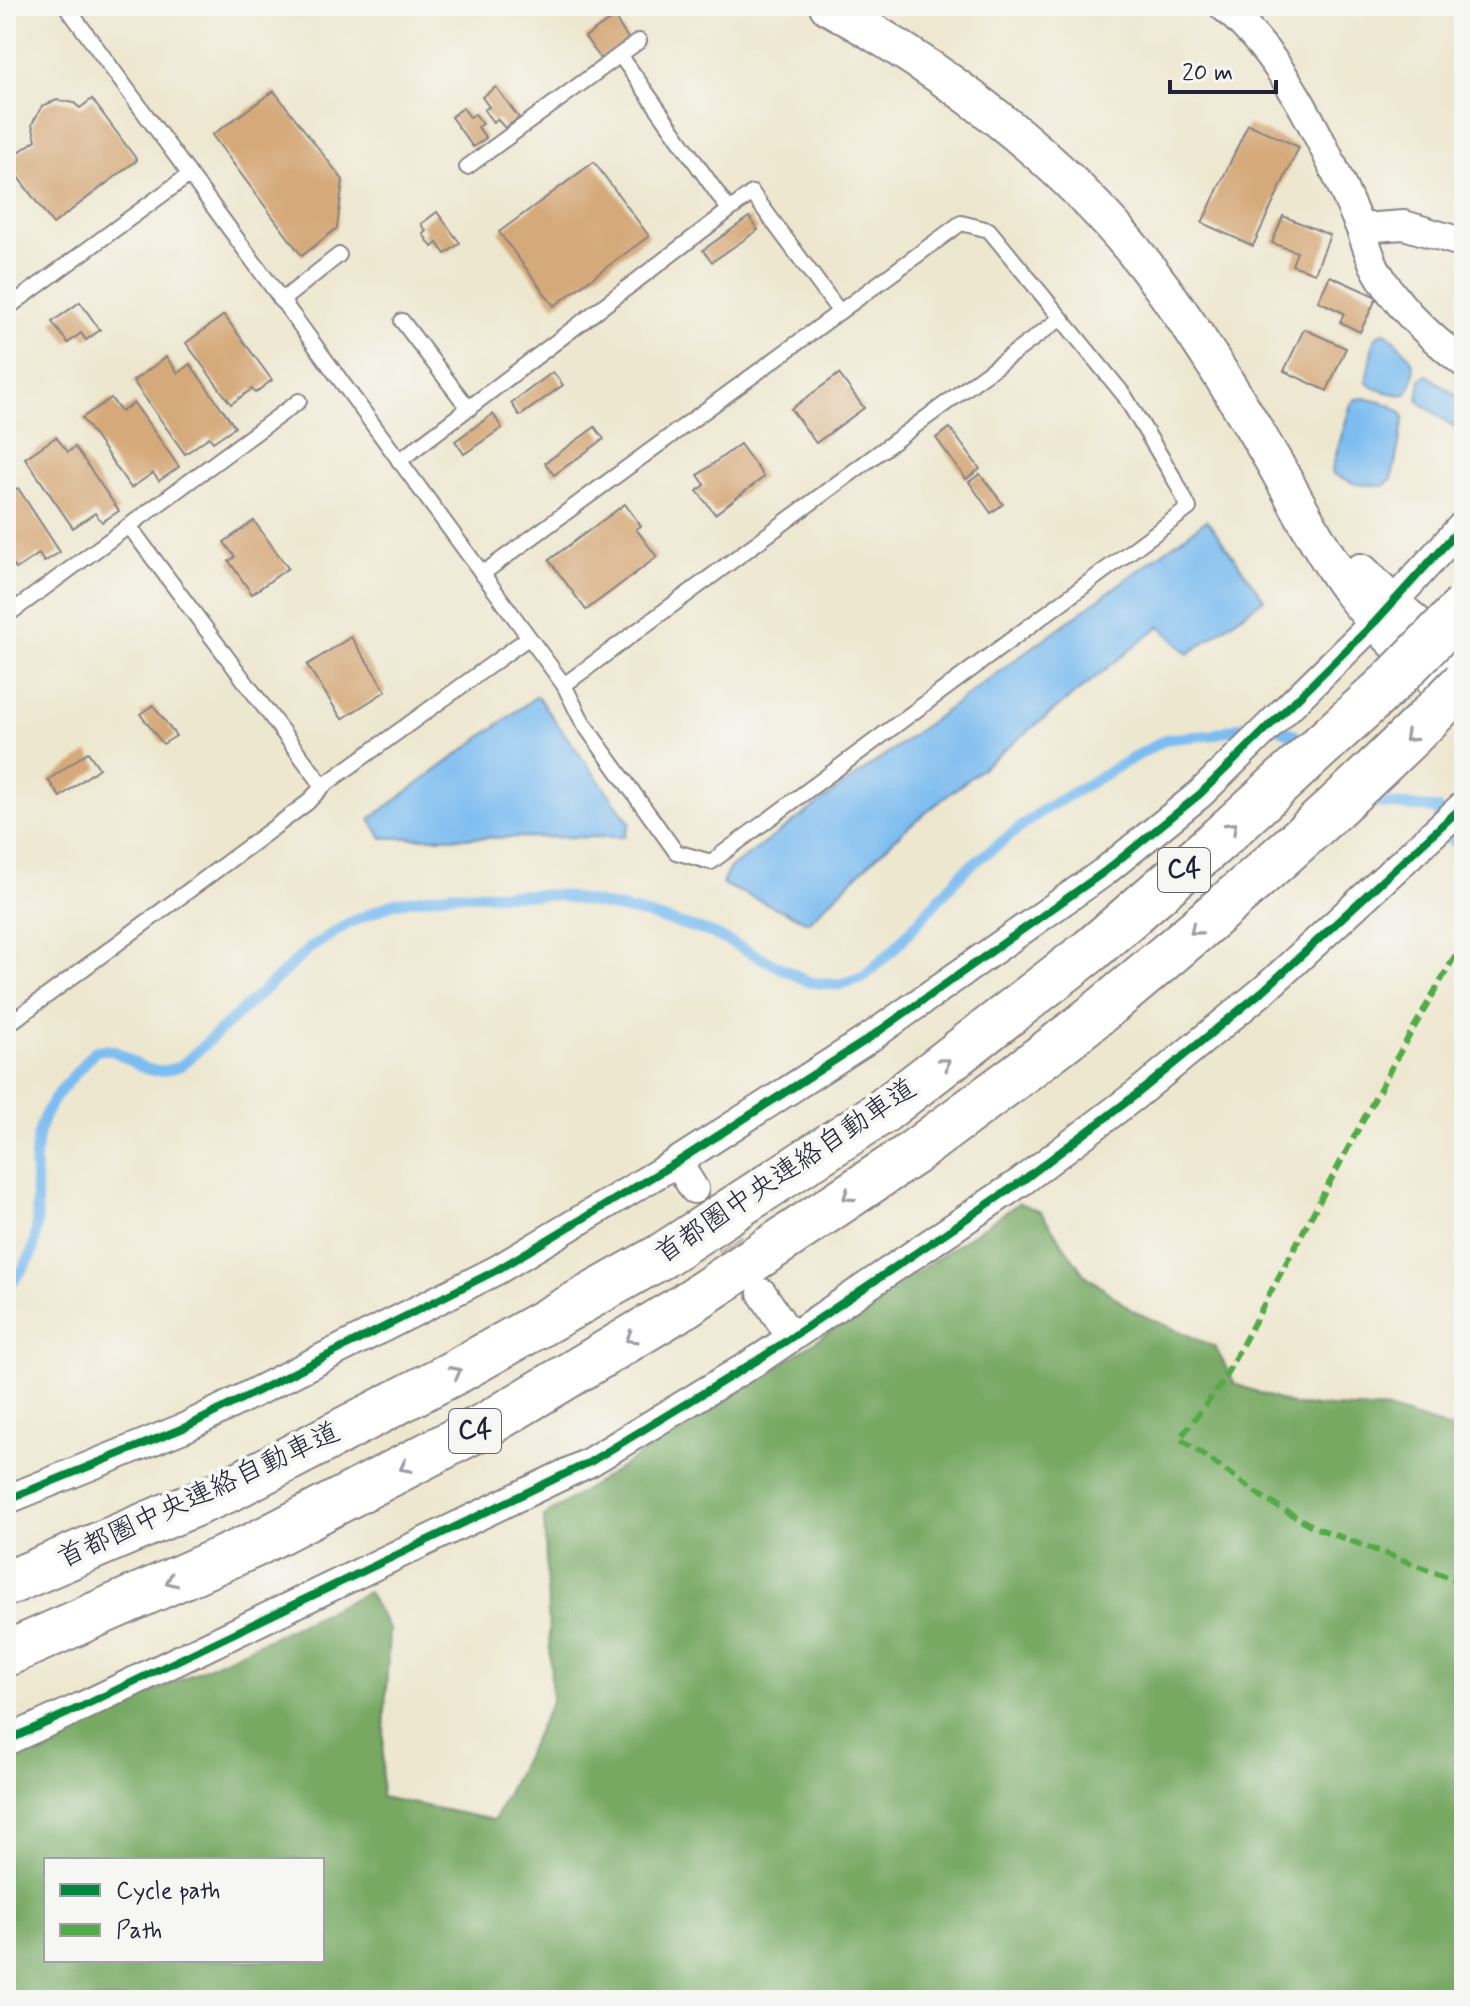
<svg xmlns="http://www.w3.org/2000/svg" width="1470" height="2006" viewBox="0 0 1470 2006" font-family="Mynerve,'Klee One',sans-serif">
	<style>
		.forest { fill: #77a964; stroke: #4c6650; stroke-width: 2; fill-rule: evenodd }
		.water { fill: #7bbcf0; stroke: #4e6f96; stroke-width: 2 }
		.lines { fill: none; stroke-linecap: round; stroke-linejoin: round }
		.stream { stroke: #7bbcf0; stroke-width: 11 }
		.building { fill: #d5a979 }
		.minor-tunnel { stroke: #c5c0b1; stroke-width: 28; stroke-dasharray: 28 14; stroke-linecap: butt }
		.service-casing { stroke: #888485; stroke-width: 18 }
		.minor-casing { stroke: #888485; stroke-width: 32 }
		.tertiary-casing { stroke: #888485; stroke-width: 40 }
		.motorway-casing { stroke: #888485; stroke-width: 48 }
		.service { stroke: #fff; stroke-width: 14 }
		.minor { stroke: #fff; stroke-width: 28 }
		.tertiary { stroke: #fff; stroke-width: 36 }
		.motorway { stroke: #fff; stroke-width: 44 }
		.motorway-bridge-casing { stroke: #888485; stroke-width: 48; stroke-linecap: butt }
		.motorway-bridge { stroke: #fff; stroke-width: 44 }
		.quiet { stroke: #53aa46; stroke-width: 6; stroke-dasharray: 12 6; stroke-linecap: butt }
		.cycleway-casing { stroke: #f6f6f2; stroke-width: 13 }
		.cycleway { stroke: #00873e; stroke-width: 8 }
		.oneway { stroke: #9c9ca7 }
		.labels { text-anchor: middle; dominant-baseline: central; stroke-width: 8; stroke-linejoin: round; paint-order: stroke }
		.shield { fill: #f6f6f2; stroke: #626272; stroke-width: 2 }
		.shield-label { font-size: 26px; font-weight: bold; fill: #22223b }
		.street-label { font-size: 28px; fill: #22223b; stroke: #f6f6f2 }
	</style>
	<rect width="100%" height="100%" fill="#f6f6f2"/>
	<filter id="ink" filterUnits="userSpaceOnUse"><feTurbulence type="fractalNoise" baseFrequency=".0125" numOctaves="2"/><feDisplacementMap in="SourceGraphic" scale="16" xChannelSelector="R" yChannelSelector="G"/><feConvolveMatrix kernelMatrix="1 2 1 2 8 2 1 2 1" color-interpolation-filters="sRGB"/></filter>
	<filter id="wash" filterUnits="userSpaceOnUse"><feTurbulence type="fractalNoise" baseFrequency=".006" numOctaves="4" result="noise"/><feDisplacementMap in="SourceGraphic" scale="32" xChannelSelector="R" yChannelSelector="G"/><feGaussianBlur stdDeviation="1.8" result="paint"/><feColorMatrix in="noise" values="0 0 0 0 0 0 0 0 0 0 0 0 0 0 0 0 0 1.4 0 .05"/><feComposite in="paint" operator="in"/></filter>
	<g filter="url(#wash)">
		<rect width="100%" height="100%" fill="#eee7cf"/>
		<path class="forest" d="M1019 1203 1041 1212 1083 1273 1133 1311 1215 1347 1235 1384 1293 1405 1391 1410 1464 1433V1855C1445 1899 1452 1954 1463 2000H6V1761L368 1592 389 1630 381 1797 494 1820 552 1701 544 1516 758 1380ZM46 1860H322V1960H46Z"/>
		<g class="water">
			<path d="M1382 332 1387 333C1409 356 1423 361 1407 394 1395 396 1375 390 1366 382L1374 339Z"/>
			<polygon points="1427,375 1464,401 1464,427 1454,427 1418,401 1421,379"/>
			<path d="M1365 398C1378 402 1399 404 1404 418L1392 478 1384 486 1356 484 1333 474 1332 468 1351 404 1356 399Z"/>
			<polygon points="1207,520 1264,599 1188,654 1160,626 903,831 808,922 722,884 729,869"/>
			<polygon points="537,696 630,823 624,837 382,838 370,819"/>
		</g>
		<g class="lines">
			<g class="stream">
				<polyline points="1363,796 1380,803 1437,809 1449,837 1464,853"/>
				<path d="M6 1290C16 1277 29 1264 33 1249 44 1208 27 1166 41 1125 50 1097 77 1073 95 1051 127 1041 134 1085 181 1066L310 948 349 923 394 903 451 894 557 895 638 912 712 933 809 982 838 985 863 977 893 950 965 870 1043 810 1166 739 1212 735 1263 720 1296 736 1306 749"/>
			</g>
		</g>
		<g id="blocks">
			<g class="building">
				<polygon points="614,17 629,40 601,59 585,37"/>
				<polygon points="496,87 519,118 505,128 497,119 493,122 484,110 489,107 482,97"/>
				<polygon points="274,91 343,180 337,228 302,256 212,135"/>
				<polygon points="92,99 137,160 53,224 6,161 36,140 32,124 42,106 57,100 74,103 80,108"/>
				<polygon points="463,108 470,117 475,114 483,124 478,127 486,138 473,147 451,117"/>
				<polygon points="1248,124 1299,147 1253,246 1202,223"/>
				<polygon points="594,162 649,236 554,306 499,232"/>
				<polygon points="437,212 460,243 445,254 437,243 432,247 423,234 426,231 421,224"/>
				<polygon points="1283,216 1330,235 1315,273 1292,265 1297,252 1272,243"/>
				<polygon points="749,217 758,230 712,262 703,250"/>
				<polygon points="1330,276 1377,297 1360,332 1340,322 1344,313 1318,301"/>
				<polygon points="80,302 100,330 86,340 81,333 68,343 52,322"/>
				<polygon points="224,315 272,380 255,393 252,389 231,404 186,343"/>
				<polygon points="1304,329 1346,348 1327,391 1284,371"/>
				<polygon points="166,357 178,373 190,364 235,427 213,442 209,437 185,454 133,381"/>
				<polygon points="553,372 563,385 520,416 511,403"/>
				<polygon points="839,374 864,408 816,443 791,409"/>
				<polygon points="111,398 121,412 134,403 179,467 159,481 153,473 131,488 82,418"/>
				<polygon points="493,414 502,428 464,454 455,441"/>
				<polygon points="595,427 604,439 554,475 545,463"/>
				<polygon points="950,428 980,469 966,479 936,438"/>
				<polygon points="56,437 68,452 75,447 119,511 102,522 95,513 73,528 25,458"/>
				<polygon points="740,444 764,477 715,514 697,491 705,485 698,475"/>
				<polygon points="980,474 1003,504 991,513 969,482"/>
				<polygon points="6,487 9,493 18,488 60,552 44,562 39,554 16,569 6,554"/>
				<polygon points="625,504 641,526 636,529 657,557 586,610 549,560"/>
				<polygon points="254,521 288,568 252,594 229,561 235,557 224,542"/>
				<polygon points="351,637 386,691 342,719 307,665"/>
				<polygon points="153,705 176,736 163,744 140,714"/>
				<polygon points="88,752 99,768 60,797 48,780"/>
			</g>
		</g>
	</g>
	<g filter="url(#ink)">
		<use href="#blocks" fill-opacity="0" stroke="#888485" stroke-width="2"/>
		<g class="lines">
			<polyline class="minor-tunnel" points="706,1207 753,1279"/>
			<defs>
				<g id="service">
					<polyline points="66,6 564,685 1060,319"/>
					<polyline points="620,55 729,210"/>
					<polyline points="467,167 639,41"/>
					<polyline points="281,301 339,255"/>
					<polyline points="6,309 189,175"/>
					<polyline points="402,321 469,409"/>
					<polyline points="399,461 752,193 839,311"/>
					<polyline points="129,526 323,786 528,638"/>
					<polyline points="482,574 961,223 989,230 1124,395 1175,480 1189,508 711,862 676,852 583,723 564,685"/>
					<polyline points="6,616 299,401"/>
					<polyline points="6,1026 307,803 323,786"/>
				</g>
				<g id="minor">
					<path d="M1223 6C1287 60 1323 143 1356 218 1364 234 1368 254 1376 269 1396 306 1431 338 1464 363"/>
					<polyline points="1361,228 1404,225 1464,243"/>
					<polyline points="677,1162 694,1189"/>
					<polyline points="762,1293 791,1337"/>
					<polyline points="6,1500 186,1427 497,1270 677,1162 865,1041 1104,872 1200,794 1375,622 1464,524"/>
					<polyline points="6,1741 81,1707 590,1462 761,1358 1022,1181 1137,1094 1265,989 1464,805"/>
				</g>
				<g id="tertiary">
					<path d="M828 6C948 73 1061 157 1146 266 1194 328 1235 396 1275 464 1299 506 1321 551 1349 589 1383 634 1423 668 1464 706"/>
					<polyline points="1361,572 1392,604 1464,665"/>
				</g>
				<g id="motorway">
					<polyline points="6,1584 230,1489 459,1370 660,1257 883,1111"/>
					<polyline points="6,1654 254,1545 491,1422 684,1306 913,1153"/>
				</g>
			</defs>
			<use href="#service" class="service-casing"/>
			<use href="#minor" class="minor-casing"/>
			<use href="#tertiary" class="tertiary-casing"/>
			<use href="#motorway" class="motorway-casing"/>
			<use href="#service" class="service"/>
			<use href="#minor" class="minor"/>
			<use href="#tertiary" class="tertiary"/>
			<use href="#motorway" class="motorway"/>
			<defs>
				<g id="motorway-bridge">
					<polyline points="883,1111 1091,950 1219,839 1390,683 1464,607"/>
					<path d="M913 1153C976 1105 1042 1059 1103 1009 1227 906 1351 798 1464 682"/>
				</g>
			</defs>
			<use href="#motorway-bridge" class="motorway-bridge-casing"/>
			<use href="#motorway-bridge" class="motorway-bridge"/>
			<polyline class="quiet" points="1464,940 1396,1059 1220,1386 1180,1438 1265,1499 1314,1527 1464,1583"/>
			<defs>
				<g id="cycleway">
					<polyline points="6,1500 186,1427 497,1270 677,1162 865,1041 1104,872 1200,794 1375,622 1464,524"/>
					<polyline points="6,1741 81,1707 590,1462 761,1358 1022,1181 1137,1094 1265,989 1464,805"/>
				</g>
			</defs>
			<use href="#cycleway" class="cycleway-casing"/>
			<use href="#cycleway" class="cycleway"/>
		</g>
		<defs><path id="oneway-chevron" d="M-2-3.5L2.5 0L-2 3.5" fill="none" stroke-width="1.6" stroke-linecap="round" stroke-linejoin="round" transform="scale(2)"/></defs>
		<g class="oneway">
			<use href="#oneway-chevron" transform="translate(1409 737) rotate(137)"/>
			<use href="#oneway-chevron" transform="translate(1232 827) rotate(-43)"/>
			<use href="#oneway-chevron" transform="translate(1195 930) rotate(140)"/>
			<use href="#oneway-chevron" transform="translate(945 1063) rotate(-38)"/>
			<use href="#oneway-chevron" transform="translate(848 1196) rotate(146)"/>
			<use href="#oneway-chevron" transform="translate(631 1338) rotate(149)"/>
			<use href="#oneway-chevron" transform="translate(456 1372) rotate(-28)"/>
			<use href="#oneway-chevron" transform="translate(405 1467) rotate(153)"/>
			<use href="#oneway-chevron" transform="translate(171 1581) rotate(156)"/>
		</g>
	</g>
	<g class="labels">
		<g class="shield">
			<rect x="1158" y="848" width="52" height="44" rx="6"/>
			<rect x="449" y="1409" width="52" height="44" rx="6"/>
		</g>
		<g class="shield-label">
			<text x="1184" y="870">C4</text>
			<text x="475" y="1431">C4</text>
		</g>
		<g class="street-label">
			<text transform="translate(786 1172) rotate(-34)">首都圏中央連絡自動車道</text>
			<text transform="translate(199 1496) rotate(-25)">首都圏中央連絡自動車道</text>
		</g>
	</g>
	<rect width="1470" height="2006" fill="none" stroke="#f6f6f2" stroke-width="32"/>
	<rect x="44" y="1858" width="280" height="104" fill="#f6f6f2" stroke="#a1a1a9" stroke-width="2"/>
	<rect x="60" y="1884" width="40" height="12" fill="#00873e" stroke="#a1a1a9" stroke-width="2"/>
	<text x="116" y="1898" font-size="24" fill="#22223b">Cycle path</text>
	<rect x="60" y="1924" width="40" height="12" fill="#53aa46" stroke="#a1a1a9" stroke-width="2"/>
	<text x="116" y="1938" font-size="24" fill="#22223b">Path</text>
	<path d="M1170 80v12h106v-12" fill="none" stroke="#22223b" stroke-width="4"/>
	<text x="1182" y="80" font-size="24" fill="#22223b" stroke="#f6f6f2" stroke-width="6" paint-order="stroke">20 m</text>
</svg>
